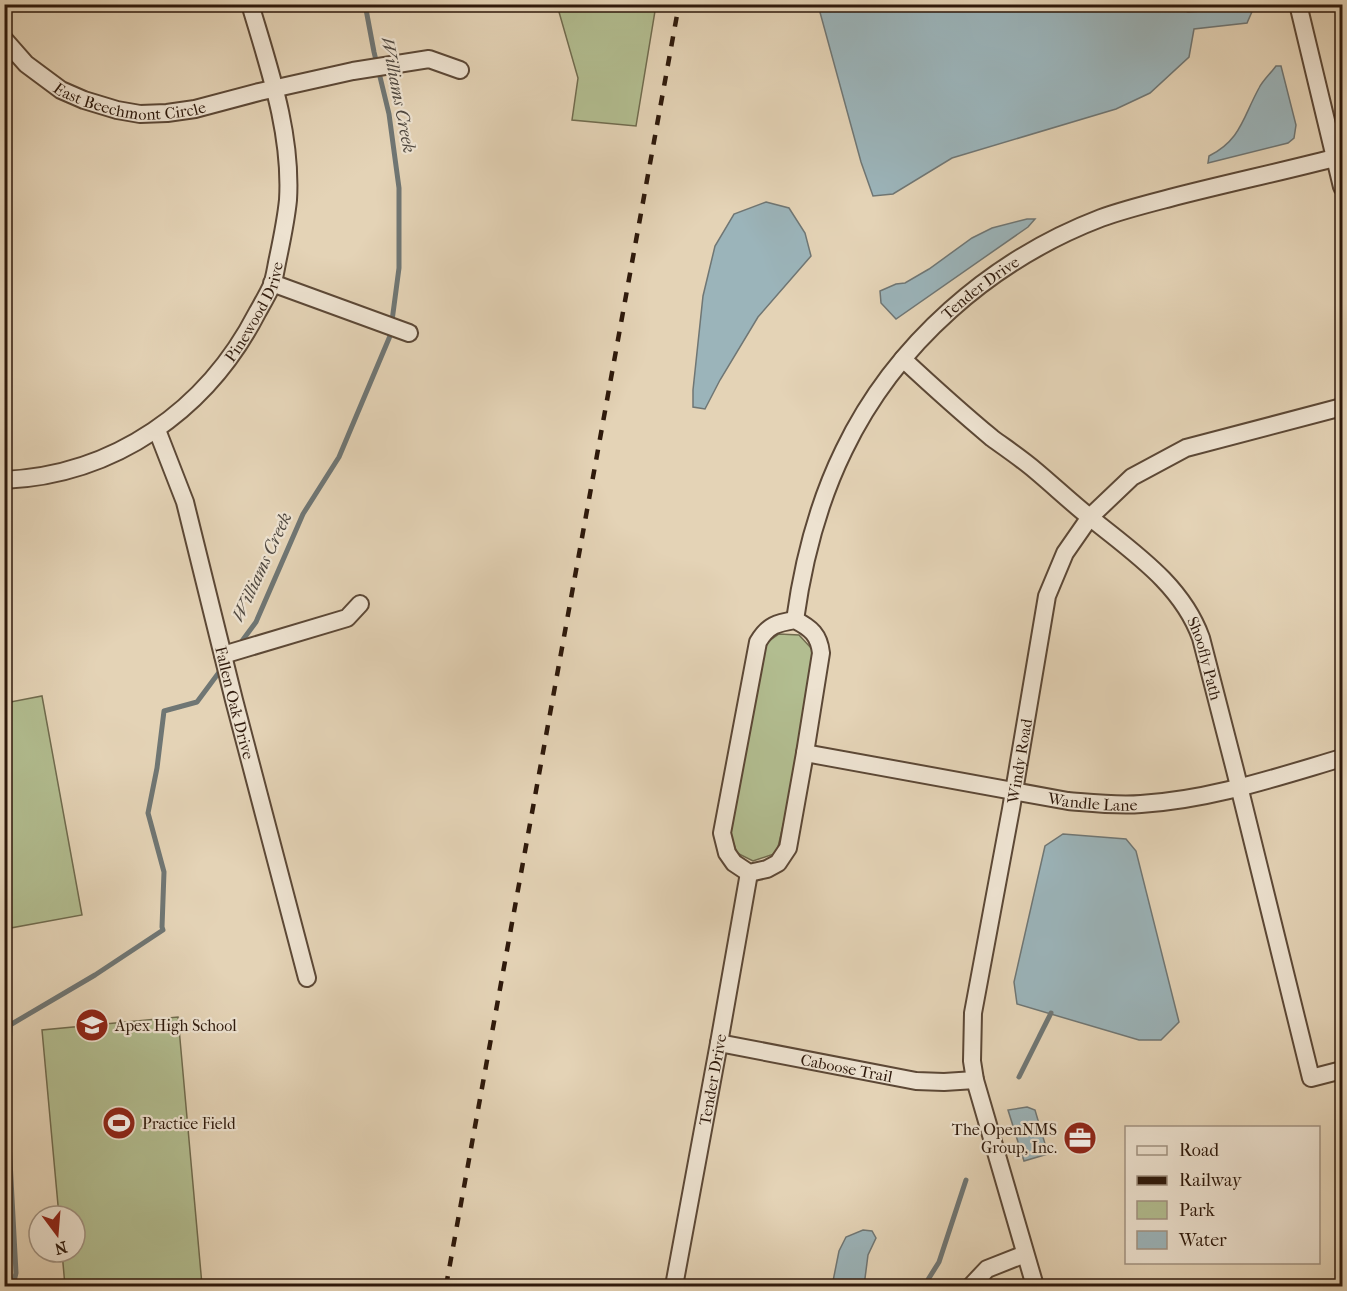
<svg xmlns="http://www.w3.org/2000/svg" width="1347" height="1291" viewBox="0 0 1347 1291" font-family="'IM FELL French Canon',serif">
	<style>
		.green { fill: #b2bd90; stroke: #706b4e; stroke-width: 1.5 }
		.water { fill: #9bb4ba; stroke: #6f7674; stroke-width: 1.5 }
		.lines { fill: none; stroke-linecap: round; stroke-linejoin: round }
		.stream { stroke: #6f7674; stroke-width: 5 }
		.minor-casing { stroke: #5c4836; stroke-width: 20 }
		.minor { stroke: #ede2d0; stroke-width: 16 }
		.rail { stroke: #2e190b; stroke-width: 4.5; stroke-dasharray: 10 10; stroke-linecap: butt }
		.labels { text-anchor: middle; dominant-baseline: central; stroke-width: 4.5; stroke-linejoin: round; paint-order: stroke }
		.street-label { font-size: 16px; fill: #2e190b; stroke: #ede2d0 }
		.poi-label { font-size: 16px; fill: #2e190b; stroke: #ede2d0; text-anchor: start }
		.water-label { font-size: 18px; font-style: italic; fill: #4f4840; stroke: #ede2d0 }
	</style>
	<rect width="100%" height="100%" fill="#e4d3b6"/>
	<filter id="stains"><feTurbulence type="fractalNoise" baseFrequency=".00333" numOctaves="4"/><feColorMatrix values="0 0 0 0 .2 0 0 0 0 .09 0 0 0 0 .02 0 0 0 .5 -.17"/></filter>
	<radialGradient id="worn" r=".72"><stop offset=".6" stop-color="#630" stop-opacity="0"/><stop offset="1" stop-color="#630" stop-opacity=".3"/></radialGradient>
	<g class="green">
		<polygon points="557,5 656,5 636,126 572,120 578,78"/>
		<polygon points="779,634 799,635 812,649 813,665 807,698 802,720 786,813 778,847 774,854 753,861 737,853 730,833 763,652 769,641"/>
		<polygon points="42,696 82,915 5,929 5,703"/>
		<polygon points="178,1017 202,1285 188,1286 65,1286 62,1252 75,1252 75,1216 59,1216 42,1030"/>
	</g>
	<g class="water">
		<polygon points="1166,4 1188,12 1254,7 1247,23 1194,29 1189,57 1150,93 1116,109 952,158 893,194 873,196 861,162 818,5"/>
		<path d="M1276 66H1281L1296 125 1294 138 1288 143 1208 163 1209 156C1241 140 1243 117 1259 88 1263 80 1271 73 1276 66Z"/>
		<polygon points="766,202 789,208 805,233 811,256 758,317 720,380 705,409 693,407 693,390 703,296 715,246 734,214"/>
		<polygon points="1027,219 1035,219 1028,227 896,319 881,303 880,291 896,284 905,283 929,269 972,238 992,228"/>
		<polygon points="1063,834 1126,839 1136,851 1179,1022 1161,1040 1139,1040 1017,1004 1014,982 1045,846"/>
		<polygon points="1027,1107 1035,1110 1048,1154 1024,1161 1008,1110"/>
		<polygon points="863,1230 872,1231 876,1238 868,1255 864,1286 832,1286 839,1251 846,1237"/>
	</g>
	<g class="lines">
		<g class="stream">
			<polyline points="239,645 256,622 303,514 339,457 390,336 399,268 399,188 389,114 374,52 365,4"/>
			<polyline points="1019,1077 1051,1013"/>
			<polyline points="13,1286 16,1273 7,1105 10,1025 95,975 163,930 162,927 164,872 148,813 157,768 164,711 197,702 223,667"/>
			<polyline points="924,1286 939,1262 966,1180"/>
		</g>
		<defs>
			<g id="minor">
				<polyline points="1298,4 1342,187"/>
				<path id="s1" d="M4 39 26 64 61 90 84 100 117 110 140 114 167 113 195 109 259 92 353 71 429 59 460 70"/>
				<polyline points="272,283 409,333"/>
				<path id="s2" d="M903 359C932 386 962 413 992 438 1007 449 1022 459 1036 471 1055 487 1073 504 1092 519 1134 553 1182 585 1201 638L1235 770 1311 1078 1342 1070"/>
				<path id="s3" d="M157 430 185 502 234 700 307 978"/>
				<path id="s4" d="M4 480C115 475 207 410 257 313 262 304 268 294 272 285 275 276 276 267 278 258 282 239 286 220 288 200 292 133 269 68 250 4"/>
				<path id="s5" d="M795 620C803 562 818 503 844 450 895 344 991 260 1101 218 1123 210 1147 204 1170 198 1228 183 1285 171 1342 156"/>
				<path d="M795 620C811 628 819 635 821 653L805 753 788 848 778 863 767 869 749 873 734 863 727 853 722 833 758 642C768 625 777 623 795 620Z"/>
				<polyline points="223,655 347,618 360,604"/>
				<path id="s6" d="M805 753 1068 801C1092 803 1116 806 1141 804 1210 800 1277 777 1342 758"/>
				<path id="s7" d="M719 1043 916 1081 944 1082 975 1080"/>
				<path id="s8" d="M674 1286 719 1043 749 873"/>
				<polyline points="971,1286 987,1269 1025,1254"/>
				<path id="s9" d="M1035 1286 975 1080 972 1061 973 1013 1011 809 1047 596 1065 553 1090 517 1132 477 1186 448 1342 407"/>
			</g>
		</defs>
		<use href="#minor" class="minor-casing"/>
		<use href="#minor" class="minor"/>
		<polyline class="rail" points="446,1286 679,4"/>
	</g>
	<defs>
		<symbol id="school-disc" viewBox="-11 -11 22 22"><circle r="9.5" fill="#8f2418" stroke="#ede2d0"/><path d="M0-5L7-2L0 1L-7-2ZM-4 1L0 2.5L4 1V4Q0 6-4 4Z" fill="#fff"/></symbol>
		<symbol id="stadium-disc" viewBox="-11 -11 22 22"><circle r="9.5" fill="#8f2418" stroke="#ede2d0"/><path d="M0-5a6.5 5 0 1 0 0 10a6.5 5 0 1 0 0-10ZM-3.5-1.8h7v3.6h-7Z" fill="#fff"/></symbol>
		<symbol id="office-disc" viewBox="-11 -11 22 22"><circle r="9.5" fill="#8f2418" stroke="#ede2d0"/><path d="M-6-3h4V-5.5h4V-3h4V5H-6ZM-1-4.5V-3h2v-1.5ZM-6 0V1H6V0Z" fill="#fff"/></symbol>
	</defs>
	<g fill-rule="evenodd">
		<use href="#school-disc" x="73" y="1006" width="38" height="38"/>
		<use href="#stadium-disc" x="100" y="1104" width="38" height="38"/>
		<use href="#office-disc" x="1061" y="1119" width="38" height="38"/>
	</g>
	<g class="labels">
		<g class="street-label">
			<text stroke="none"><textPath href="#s1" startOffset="148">East Beechmont Circle</textPath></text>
			<text stroke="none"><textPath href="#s5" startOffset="392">Tender Drive</textPath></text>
			<text stroke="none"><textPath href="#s4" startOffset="318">Pinewood Drive</textPath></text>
			<text stroke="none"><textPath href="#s2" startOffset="432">Shoofly Path</textPath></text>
			<text stroke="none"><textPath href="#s3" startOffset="284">Fallen Oak Drive</textPath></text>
			<text stroke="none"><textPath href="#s9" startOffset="538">Windy Road</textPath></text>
			<text stroke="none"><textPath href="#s6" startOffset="292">Wandle Lane</textPath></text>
			<text stroke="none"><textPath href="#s7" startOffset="130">Caboose Trail</textPath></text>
			<text stroke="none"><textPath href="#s8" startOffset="210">Tender Drive</textPath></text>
		</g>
		<g class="poi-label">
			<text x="115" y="1025">Apex High School</text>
			<text x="142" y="1123">Practice Field</text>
			<text x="1057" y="1129" text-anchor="end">The OpenNMS<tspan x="1057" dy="18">Group, Inc.</tspan></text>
		</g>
		<g class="water-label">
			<text transform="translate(398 95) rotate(79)">Williams Creek</text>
			<text transform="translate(262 567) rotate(-65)">Williams Creek</text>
		</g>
	</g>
	<rect width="1347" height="1291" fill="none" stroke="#e4d3b6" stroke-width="24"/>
	<rect x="6" y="6" width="1335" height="1279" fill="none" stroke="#2e190b" stroke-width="3"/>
	<rect x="12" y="12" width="1323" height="1267" fill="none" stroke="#2e190b" stroke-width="1.5"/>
	<rect x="1125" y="1126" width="195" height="138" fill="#ede2d0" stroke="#a19281" stroke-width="1.5"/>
	<rect x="1137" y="1146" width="30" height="9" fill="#ede2d0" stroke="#a19281" stroke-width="1.5"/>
	<text x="1179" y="1156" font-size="18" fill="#2e190b">Road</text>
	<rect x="1137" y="1176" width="30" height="9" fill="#2e190b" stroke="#a19281" stroke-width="1.5"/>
	<text x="1179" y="1186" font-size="18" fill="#2e190b">Railway</text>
	<rect x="1137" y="1201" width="30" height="18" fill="#b2bd90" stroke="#a19281" stroke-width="1.5"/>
	<text x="1179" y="1216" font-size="18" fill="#2e190b">Park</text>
	<rect x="1137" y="1231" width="30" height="18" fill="#9bb4ba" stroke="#a19281" stroke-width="1.5"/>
	<text x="1179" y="1246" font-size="18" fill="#2e190b">Water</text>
	<g transform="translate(57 1234) rotate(164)"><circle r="28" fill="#ede2d0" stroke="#a19281" stroke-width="1.5"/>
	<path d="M0-4.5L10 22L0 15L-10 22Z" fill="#8f2418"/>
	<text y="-9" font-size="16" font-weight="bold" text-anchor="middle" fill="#2e190b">N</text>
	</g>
	<rect width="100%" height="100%" filter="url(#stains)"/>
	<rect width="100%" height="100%" fill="url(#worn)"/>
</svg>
